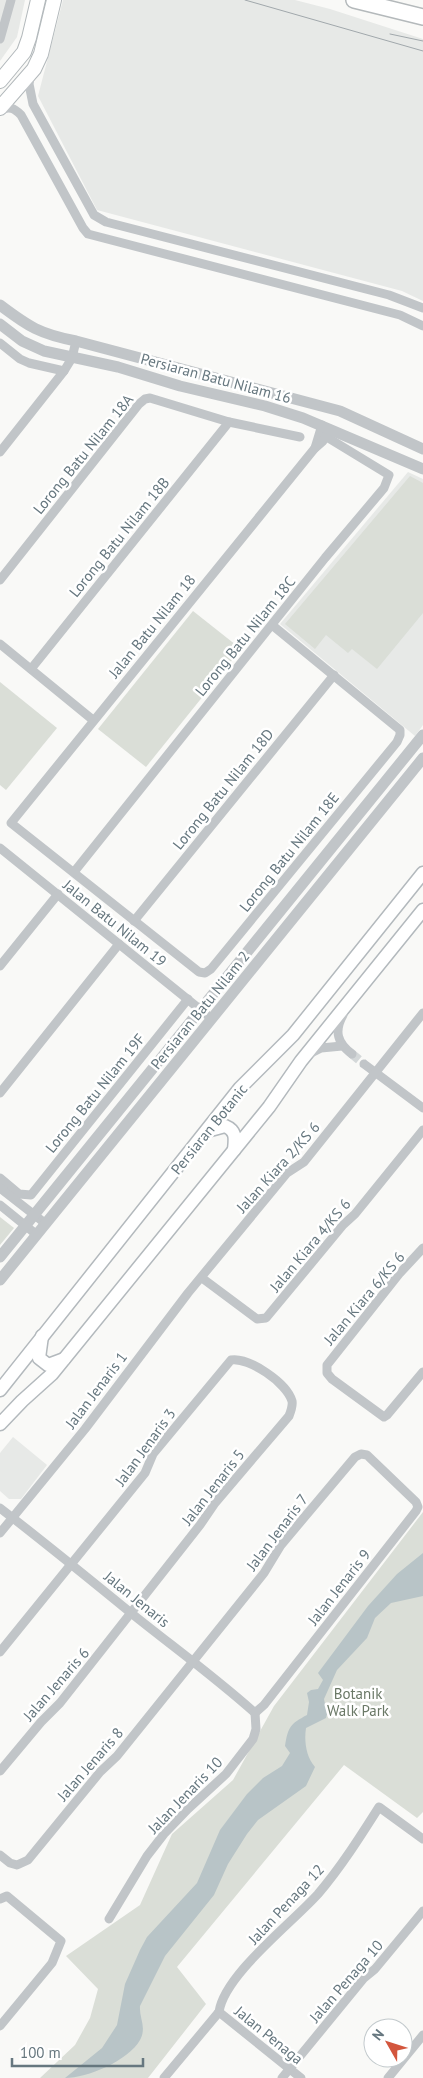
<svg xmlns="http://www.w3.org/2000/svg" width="423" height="2078" viewBox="0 0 423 2078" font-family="'PT Sans',sans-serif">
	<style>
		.built { fill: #e7e9e7 }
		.green { fill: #daded7 }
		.water { fill: #b8c4c7 }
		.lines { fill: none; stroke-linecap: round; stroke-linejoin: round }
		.minor-tunnel { stroke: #d4d8d9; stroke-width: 9; stroke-dasharray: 9 4.5; stroke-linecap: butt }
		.secondary-casing { stroke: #b3b9bd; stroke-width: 15 }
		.primary-casing { stroke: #b2b8bb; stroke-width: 16 }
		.trunk-casing { stroke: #b4b9bb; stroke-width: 18 }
		.minor { stroke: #c1c5c8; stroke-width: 9 }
		.tertiary { stroke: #c1c5c8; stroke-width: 11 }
		.secondary { stroke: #fff; stroke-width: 12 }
		.primary { stroke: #fff; stroke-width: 14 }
		.trunk { stroke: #fff; stroke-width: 15 }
		.tram { stroke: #a1a8ac; stroke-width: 1 }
		.labels { text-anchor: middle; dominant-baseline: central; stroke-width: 5; stroke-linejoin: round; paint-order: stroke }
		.street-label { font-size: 15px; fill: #66777f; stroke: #fff }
		.park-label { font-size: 15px; fill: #6a7866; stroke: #fff }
	</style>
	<rect width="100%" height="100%" fill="#f9f9f7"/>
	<g class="built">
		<polygon points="0,0 25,0 17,37 0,61"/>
		<polygon points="63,0 295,0 330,9 423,39 423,301 402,291 97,210 38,96"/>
		<polygon points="408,472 423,479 423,725 415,736 280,624"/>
		<polygon points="13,1437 47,1465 21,1499 9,1499 0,1491 0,1453"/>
	</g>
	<g class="green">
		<polygon points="410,476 423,483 423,613 377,669 352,649 348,653 326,635 315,649 285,624"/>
		<polygon points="193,611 241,649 146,767 98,729"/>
		<polygon points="0,682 57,728 6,790 0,785"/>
		<polygon points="0,1217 14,1228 0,1245"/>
		<polygon points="423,1512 423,1812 417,1818 344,1765 177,1967 206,2004 148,2078 40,2078 75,2045 90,2018 98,1989 66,1956 140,1905 172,1834 233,1780 274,1706"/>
	</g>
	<path class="water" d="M423 1553V1596L391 1603 375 1618 367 1638 337 1670 324 1699 327 1714 326 1718 306 1728C304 1741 306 1757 315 1767L306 1786 258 1820 247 1834 228 1864 214 1895 165 1956 140 2006C139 2018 147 2027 140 2040 128 2061 87 2078 65 2078L102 2048 117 2025 125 1984 140 1950 147 1937 197 1883 220 1830 247 1794 263 1778 282 1766 290 1753 285 1746C288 1727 290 1724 307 1715L309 1702 307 1693 311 1690 318 1689 323 1680 318 1673 368 1606 397 1574Z"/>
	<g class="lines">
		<polyline class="minor-tunnel" points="352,1054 364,1064"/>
		<defs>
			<g id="secondary">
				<path d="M207 1131 225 1126C237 1131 235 1139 234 1150"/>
				<polyline points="42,1336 39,1358 48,1365 64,1359"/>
				<polyline points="0,1390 240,1088 293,1035 423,873"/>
				<polyline points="0,1424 22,1401 52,1374 269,1107 301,1061 423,910"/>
			</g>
			<g id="primary">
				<polyline points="0,81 24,52 29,38 38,0"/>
				<polyline points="0,108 34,69 41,54 54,0"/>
			</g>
			<polyline id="trunk" points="354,0 423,17"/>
		</defs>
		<use href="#secondary" class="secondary-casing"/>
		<use href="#primary" class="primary-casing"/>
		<use href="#trunk" class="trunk-casing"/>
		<g class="minor">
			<polyline points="0,39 11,0"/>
			<polyline points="31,73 29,84 33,104 94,215 106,222 389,295 423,308"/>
			<path d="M0 110C10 106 14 108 21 115L83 228 88 234 400 315 423 326"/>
			<polyline points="0,343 20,359 29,363 64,371"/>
			<polyline points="315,448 322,425"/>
			<polyline points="0,452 64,371 72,358 76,341"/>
			<polyline points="0,580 139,404 145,399 150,398 229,422 300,437"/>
			<polyline points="272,625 400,730 400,735 397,742 211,969 205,973 199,972 11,823 315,448 323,441 330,429"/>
			<polyline points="0,644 93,720"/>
			<polyline points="31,669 229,422"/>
			<polyline points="0,848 212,1019"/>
			<polyline points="74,872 325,558 384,488 389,475 325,436"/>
			<polyline points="134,921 334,675"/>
			<polyline points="0,966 58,894"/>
			<path d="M343 1015C334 1031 337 1043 352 1054"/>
			<polyline points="309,1054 321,1048 342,1046"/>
			<polyline points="364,1064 423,1108"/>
			<polyline points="0,1093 119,944"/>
			<polyline points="0,1178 19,1194 31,1195 188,999"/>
			<polyline points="0,1188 46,1224"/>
			<polyline points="0,1205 37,1235"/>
			<polyline points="423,1248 399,1274 327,1365 327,1373 332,1379 384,1417 387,1415 423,1372"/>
			<polyline points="202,1278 257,1319 266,1318 343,1225 355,1214 423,1130"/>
			<path d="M0 1508C44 1542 87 1577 131 1613 172 1646 215 1677 255 1713"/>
			<polyline points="0,1533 85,1429 188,1293 287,1173 304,1162 423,1013"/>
			<path d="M0 1652 145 1473 153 1454 231 1360C249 1357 287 1383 292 1401 293 1406 291 1411 289 1416L215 1503 200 1525 60 1703 41 1722 0 1771"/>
			<polyline points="0,1855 10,1863 17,1865 28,1860 100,1772 117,1756 264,1573 281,1545 355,1457 361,1454 367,1455 416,1502 418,1507 416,1511 264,1705 255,1713"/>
			<polyline points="0,1899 7,1896 61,1941 52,1963 0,2026"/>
			<polyline points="109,1919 147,1856 164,1834 188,1809 226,1774 253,1739 256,1729 255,1713"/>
			<path d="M219 2012C224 1975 292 1923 318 1894 341 1867 360 1837 379 1807L423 1839"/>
			<polyline points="219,2012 301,2078"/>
			<polyline points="164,2078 219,2012"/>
			<polyline points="282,2078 364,1978 375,1969 423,1911"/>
			<polyline points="388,2078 423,2035"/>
		</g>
		<g class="tertiary">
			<path d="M0 305C29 327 40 334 76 341L340 411 423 449"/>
			<polyline points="0,324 22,341 44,351 118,367 180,386 265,406 303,418 423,469"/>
			<polyline points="0,1257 423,735"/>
			<polyline points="0,1280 423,758"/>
		</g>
		<use href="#secondary" class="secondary"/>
		<use href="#primary" class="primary"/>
		<use href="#trunk" class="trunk"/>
		<g class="tram">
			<polyline points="245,0 423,51"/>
			<polyline points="390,34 423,41"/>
		</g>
	</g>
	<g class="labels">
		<g class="street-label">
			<text transform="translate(216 378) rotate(15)">Persiaran Batu Nilam 16</text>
			<text transform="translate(83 454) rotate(-51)">Lorong Batu Nilam 18A</text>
			<text transform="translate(119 537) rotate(-51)">Lorong Batu Nilam 18B</text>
			<text transform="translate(152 626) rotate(-51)">Jalan Batu Nilam 18</text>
			<text transform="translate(245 636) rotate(-51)">Lorong Batu Nilam 18C</text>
			<text transform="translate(223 789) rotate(-51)">Lorong Batu Nilam 18D</text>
			<text transform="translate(289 852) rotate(-51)">Lorong Batu Nilam 18E</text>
			<text transform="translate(115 923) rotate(39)">Jalan Batu Nilam 19</text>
			<text transform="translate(200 1010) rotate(-51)">Persiaran Batu Nilam 2</text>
			<text transform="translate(95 1093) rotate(-51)">Lorong Batu Nilam 19F</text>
			<text transform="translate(209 1129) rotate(-51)">Persiaran Botanic</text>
			<text transform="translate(278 1167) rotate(-48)">Jalan Kiara 2/KS 6</text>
			<text transform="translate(310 1245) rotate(-50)">Jalan Kiara 4/KS 6</text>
			<text transform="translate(364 1298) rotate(-50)">Jalan Kiara 6/KS 6</text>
			<text transform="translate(96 1390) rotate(-53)">Jalan Jenaris 1</text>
			<text transform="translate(145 1447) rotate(-54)">Jalan Jenaris 3</text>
			<text transform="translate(213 1487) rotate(-52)">Jalan Jenaris 5</text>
			<text transform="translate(277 1532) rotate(-53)">Jalan Jenaris 7</text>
			<text transform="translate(339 1587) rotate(-52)">Jalan Jenaris 9</text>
			<text transform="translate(137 1599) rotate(39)">Jalan Jenaris</text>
			<text transform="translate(56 1684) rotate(-49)">Jalan Jenaris 6</text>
			<text transform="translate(90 1764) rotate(-49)">Jalan Jenaris 8</text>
			<text transform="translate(185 1795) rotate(-46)">Jalan Jenaris 10</text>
			<text transform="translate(286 1904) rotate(-47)">Jalan Penaga 12</text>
			<text transform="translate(346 1981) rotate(-49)">Jalan Penaga 10</text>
			<text transform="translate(269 2035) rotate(39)">Jalan Penaga</text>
		</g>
		<g class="park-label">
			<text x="358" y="1693">Botanik<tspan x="358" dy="17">Walk Park</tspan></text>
		</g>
	</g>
	<g transform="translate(388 2043) rotate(309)"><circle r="24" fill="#ffffff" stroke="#c2c9cc"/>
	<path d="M0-4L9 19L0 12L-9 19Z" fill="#d3563d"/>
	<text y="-8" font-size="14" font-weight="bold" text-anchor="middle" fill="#66777f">N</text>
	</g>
	<path d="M12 2058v8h131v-8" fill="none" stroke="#66777f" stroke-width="2.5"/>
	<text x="20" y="2058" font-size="15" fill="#66777f" stroke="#ffffff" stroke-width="4" paint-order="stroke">100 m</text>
</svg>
